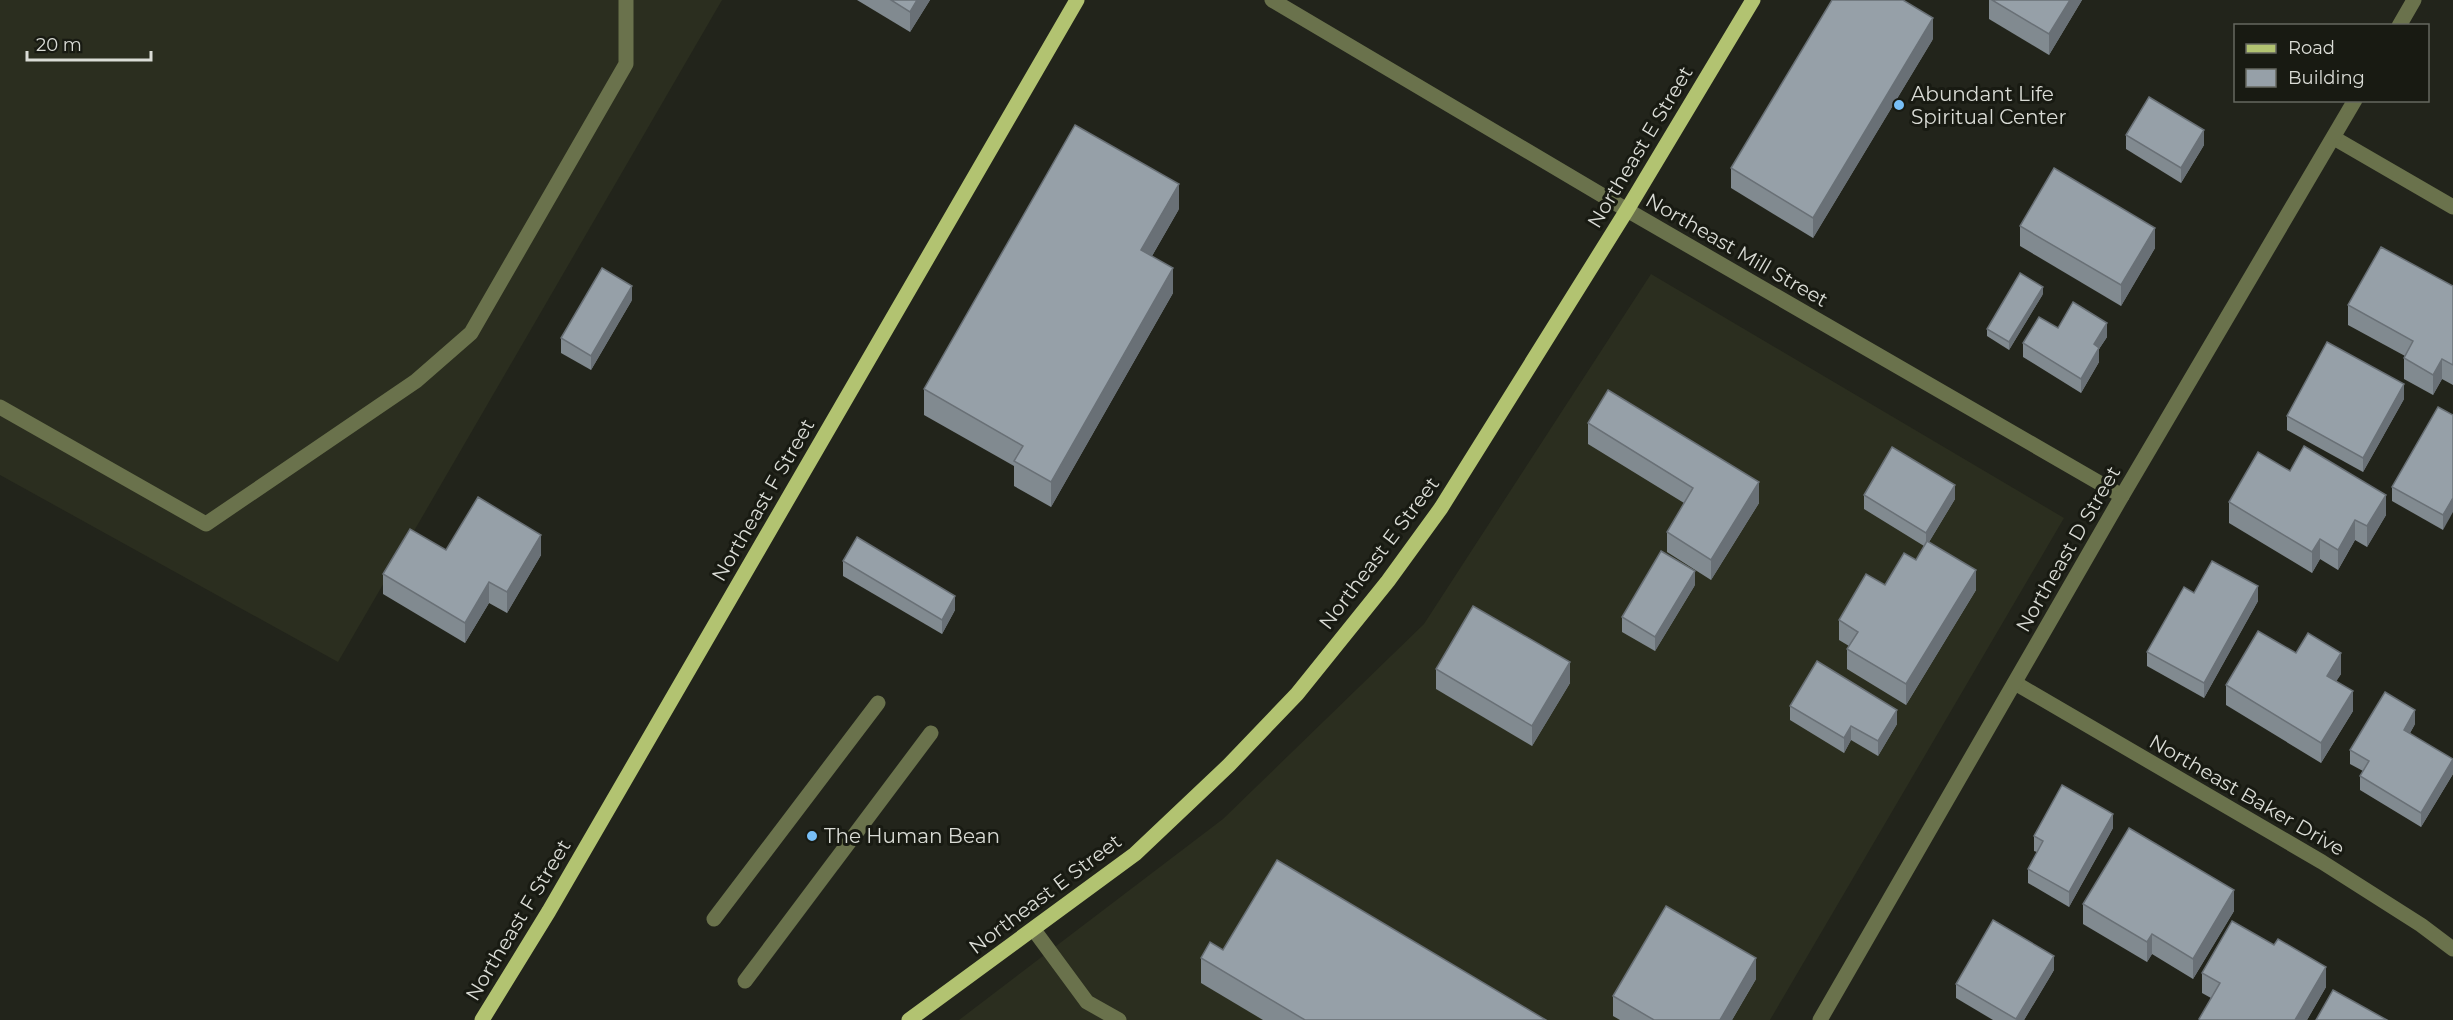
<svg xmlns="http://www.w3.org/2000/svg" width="2453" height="1020" viewBox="0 0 2453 1020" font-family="Montserrat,sans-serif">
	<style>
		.built { fill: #2b2e1f }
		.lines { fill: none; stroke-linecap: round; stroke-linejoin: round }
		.minor { stroke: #6a724c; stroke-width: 15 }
		.major { stroke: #b2c371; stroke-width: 15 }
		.wall { fill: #818a90 }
		.shaded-wall { fill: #697076 }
		.building { fill: #96a0a8; stroke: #697076; stroke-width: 1.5 }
		.poi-dot { fill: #78bff7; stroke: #181a12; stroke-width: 2 }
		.labels { text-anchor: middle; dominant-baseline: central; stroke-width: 6; stroke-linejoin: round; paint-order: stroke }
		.poi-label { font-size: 20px; fill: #dadcd6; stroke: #181a12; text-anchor: start }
		.street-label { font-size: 20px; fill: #dadcd6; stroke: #181a12 }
	</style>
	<rect width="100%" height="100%" fill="#22241b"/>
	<g class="built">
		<polygon points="0,0 722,0 338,662 0,475"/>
		<polygon points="1651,274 2064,518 1770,1020 959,1020 1223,819 1424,624"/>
	</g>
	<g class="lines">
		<g class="minor">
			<polyline points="1272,0 1627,210 2122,496"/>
			<polyline points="2399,26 2414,0"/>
			<polyline points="2334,138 2453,207"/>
			<polyline points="0,407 206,524 416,381 471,333 626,64 626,0"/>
			<polyline points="2015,683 2322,862 2421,925 2453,949"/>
			<polyline points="714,919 878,703"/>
			<polyline points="1034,930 1087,1002 1119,1020"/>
			<polyline points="745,981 931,733"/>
			<polyline points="1820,1020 2122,496 2355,100"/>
		</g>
		<g class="major">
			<polyline points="482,1020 549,911 1077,0"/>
			<polyline points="909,1020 1135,854 1229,765 1297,694 1388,581 1441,508 1627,210 1753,0"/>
		</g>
	</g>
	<g class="wall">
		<polygon points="857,0 930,0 910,32"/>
		<polygon points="1989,0 2082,0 2049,55 1989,19"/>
		<polygon points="1933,39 1813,238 1731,188 1731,168"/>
		<polygon points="2126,135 2204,145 2181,183 2126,149"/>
		<polygon points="1179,209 1152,256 1173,293 1051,507 1014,486 1014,466 924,415 924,389"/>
		<polygon points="2020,226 2155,248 2121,306 2020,246"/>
		<polygon points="2453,286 2453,385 2442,379 2433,395 2404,379 2404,358 2405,356 2348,325 2348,305"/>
		<polygon points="2043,294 2009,350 1987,336 1987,329"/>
		<polygon points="632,300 591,370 561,353 561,338"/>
		<polygon points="2058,328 2107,337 2099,349 2099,362 2081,393 2023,357 2023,343"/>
		<polygon points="2404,399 2363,472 2287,430 2287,416"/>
		<polygon points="2453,415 2443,530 2392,501 2392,487"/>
		<polygon points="1588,423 1759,503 1711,580 1667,552 1667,532 1684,503 1588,444"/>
		<polygon points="2290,471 2386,515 2367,547 2355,540 2338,570 2320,559 2312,573 2229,523 2229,502"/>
		<polygon points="1864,495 1955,499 1929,542 1976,590 1906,705 1847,669 1847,649 1849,646 1839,640 1839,620 1916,560 1924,546 1864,509"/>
		<polygon points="446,550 541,555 507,613 489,603 465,643 383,594 383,574"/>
		<polygon points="843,561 955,610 942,634 843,576"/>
		<polygon points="1695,585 1655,651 1622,632 1622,617"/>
		<polygon points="2194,593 2258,601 2204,698 2147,666 2147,652"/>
		<polygon points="2296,653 2341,674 2336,681 2353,711 2321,763 2226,705 2226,685"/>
		<polygon points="1436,669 1570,683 1532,746 1436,689"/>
		<polygon points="1790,706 1897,724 1878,756 1851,740 1844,753 1790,720"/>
		<polygon points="2415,724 2410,733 2453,774 2421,827 2360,790 2360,776 2363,771 2350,764 2350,750"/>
		<polygon points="2113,828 2069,907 2028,883 2028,869 2037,852 2034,851 2034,836"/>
		<polygon points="2083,904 2234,911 2193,979 2152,954 2147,962 2083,924"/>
		<polygon points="1223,950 1546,1020 1263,1020 1201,983 1201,958"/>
		<polygon points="2054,970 2024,1020 1993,1020 1956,998 1956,984"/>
		<polygon points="2202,973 2326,987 2307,1020 2199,1020 2211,998 2202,993"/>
		<polygon points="1756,979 1732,1020 1620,1020 1613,1016 1613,996"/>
	</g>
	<g class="shaded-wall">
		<polygon points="917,0 930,0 910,32 910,12"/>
		<polygon points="2070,0 2082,0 2049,55 2049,34"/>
		<polygon points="1933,18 1933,39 1813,238 1813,218"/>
		<polygon points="2204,130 2204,145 2181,183 2181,168"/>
		<polygon points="1179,184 1179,209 1141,275 1141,250"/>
		<polygon points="2155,228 2155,248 2121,306 2121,285"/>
		<polygon points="1173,268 1173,293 1051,507 1051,482"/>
		<polygon points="632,286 632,300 591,370 591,356"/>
		<polygon points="2043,287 2043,294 2009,350 2009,342"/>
		<polygon points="2107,323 2107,337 2099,349 2099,362 2081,393 2081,379 2094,344"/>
		<polygon points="2442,359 2442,379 2433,395 2433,375"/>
		<polygon points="2404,384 2404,399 2363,472 2363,458"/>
		<polygon points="1759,482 1759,503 1711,580 1711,560"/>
		<polygon points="1955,485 1955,499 1926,547 1926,533"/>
		<polygon points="2386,495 2386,515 2367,547 2367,526"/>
		<polygon points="2453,498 2453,512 2443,530 2443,515"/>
		<polygon points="2355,520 2355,540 2338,570 2338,550"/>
		<polygon points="541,535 541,555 507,613 507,592"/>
		<polygon points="2320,539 2320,559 2312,573 2312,552"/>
		<polygon points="1976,570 1976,590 1906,705 1906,684"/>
		<polygon points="1695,571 1695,585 1655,651 1655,637"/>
		<polygon points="489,582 489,603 465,643 465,623"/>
		<polygon points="2258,586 2258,601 2204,698 2204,683"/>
		<polygon points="955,596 955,610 942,634 942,620"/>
		<polygon points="2341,653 2341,674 2327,696 2327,676"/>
		<polygon points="1570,662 1570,683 1532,746 1532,726"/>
		<polygon points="2353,691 2353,711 2321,763 2321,743"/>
		<polygon points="1897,710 1897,724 1878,756 1878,741"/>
		<polygon points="2415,710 2415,724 2404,744 2404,730"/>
		<polygon points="1851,726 1851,740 1844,753 1844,738"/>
		<polygon points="2453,759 2453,774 2421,827 2421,813"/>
		<polygon points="2113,814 2113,828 2069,907 2069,892"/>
		<polygon points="2234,890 2234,911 2193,979 2193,959"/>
		<polygon points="2152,934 2152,954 2147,962 2147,942"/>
		<polygon points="2054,956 2054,970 2024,1020 2016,1020"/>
		<polygon points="1756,958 1756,979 1732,1020 1720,1020"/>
		<polygon points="2326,967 2326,987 2307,1020 2295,1020"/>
	</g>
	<g class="building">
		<polygon points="891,0 917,0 910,12"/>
		<polygon points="1832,0 1903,0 1933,18 1813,218 1731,168"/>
		<polygon points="1992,0 2070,0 2049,34"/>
		<polygon points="2149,97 2204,130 2181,168 2126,135"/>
		<polygon points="1075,125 1179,184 1141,250 1173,268 1051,482 1014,461 1023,446 924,389"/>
		<polygon points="2054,168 2155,228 2121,285 2020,226"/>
		<polygon points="2381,247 2453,286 2453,365 2442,359 2433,375 2404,358 2413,341 2348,305"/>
		<polygon points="602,268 632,286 591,356 561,338"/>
		<polygon points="2020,273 2043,287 2009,342 1987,329"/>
		<polygon points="2073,302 2107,323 2094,344 2099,348 2081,379 2023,343 2039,317 2058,328"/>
		<polygon points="2327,342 2404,384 2363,458 2287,416"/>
		<polygon points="1608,390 1759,482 1711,560 1667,532 1693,488 1588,423"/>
		<polygon points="2438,407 2453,415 2453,498 2443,515 2392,487"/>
		<polygon points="2304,446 2386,495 2367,526 2355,520 2338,550 2320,539 2312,552 2229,502 2258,452 2290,471"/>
		<polygon points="1892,447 1955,485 1926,533 1864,495"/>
		<polygon points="478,497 541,535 507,592 489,582 465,623 383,574 410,529 446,550"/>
		<polygon points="857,537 955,596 942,620 843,561"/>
		<polygon points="1927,541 1976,570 1906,684 1847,649 1858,632 1839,620 1866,574 1885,585 1904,553 1916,560"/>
		<polygon points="1661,551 1695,571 1655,637 1622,617"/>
		<polygon points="2212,561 2258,586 2204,683 2147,652 2184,587 2194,593"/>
		<polygon points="1473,606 1570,662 1532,726 1436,669"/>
		<polygon points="2258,631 2296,653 2308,633 2341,653 2327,676 2353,691 2321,743 2226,685"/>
		<polygon points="1817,661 1897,710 1878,741 1851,726 1844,738 1790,706"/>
		<polygon points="2385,692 2415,710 2404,730 2453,759 2421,813 2360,776 2369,761 2350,750"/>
		<polygon points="2062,785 2113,814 2069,892 2028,869 2043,841 2034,836"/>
		<polygon points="2129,828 2234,890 2193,959 2152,934 2147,942 2083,904"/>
		<polygon points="1277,860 1546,1020 1305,1020 1201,958 1210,942 1223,950"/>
		<polygon points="1666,906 1756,958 1720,1020 1654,1020 1613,996"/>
		<polygon points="1993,920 2054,956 2016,1019 1956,984"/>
		<polygon points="2232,921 2274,945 2278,939 2326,967 2295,1020 2200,1020 2199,1019 2220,983 2202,973"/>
		<polygon points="2333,990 2387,1020 2316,1020"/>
	</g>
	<g class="poi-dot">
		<circle cx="1899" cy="105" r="6"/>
		<circle cx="812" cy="836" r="6"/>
	</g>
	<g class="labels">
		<g class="poi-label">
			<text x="1911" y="94">Abundant Life<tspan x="1911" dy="23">Spiritual Center</tspan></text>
			<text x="824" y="836">The Human Bean</text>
		</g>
		<g class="street-label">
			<text transform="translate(1640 147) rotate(-59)">Northeast E Street</text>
			<text transform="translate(1737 250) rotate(30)">Northeast Mill Street</text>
			<text transform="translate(763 500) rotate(-60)">Northeast F Street</text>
			<text transform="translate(2068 549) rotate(-60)">Northeast D Street</text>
			<text transform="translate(1379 553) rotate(-53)">Northeast E Street</text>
			<text transform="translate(2247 795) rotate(30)">Northeast Baker Drive</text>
			<text transform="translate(1045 894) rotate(-37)">Northeast E Street</text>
			<text transform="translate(518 920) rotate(-59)">Northeast F Street</text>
		</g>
	</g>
	<rect x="2234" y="24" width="195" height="78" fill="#181a12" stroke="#666860" stroke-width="1.5"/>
	<rect x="2246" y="44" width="30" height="9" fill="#b2c371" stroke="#666860" stroke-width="1.5"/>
	<text x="2288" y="54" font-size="18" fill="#dadcd6">Road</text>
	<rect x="2246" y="69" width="30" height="18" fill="#96a0a8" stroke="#666860" stroke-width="1.5"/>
	<text x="2288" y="84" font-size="18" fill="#dadcd6">Building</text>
	<path d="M27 51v9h124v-9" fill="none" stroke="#dadcd6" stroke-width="3"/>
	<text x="36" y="51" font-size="18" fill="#dadcd6" stroke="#181a12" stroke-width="4.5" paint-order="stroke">20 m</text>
</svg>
